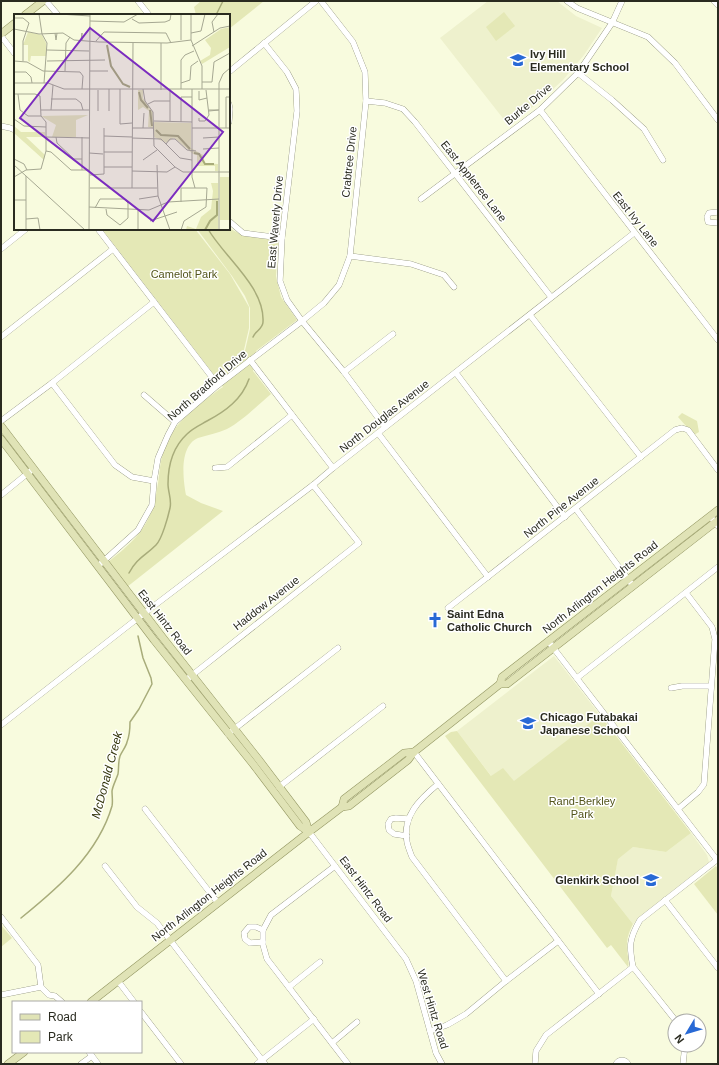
<svg xmlns="http://www.w3.org/2000/svg" width="719" height="1065" viewBox="0 0 719 1065" font-family="Helvetica,sans-serif">
	<style>
		.built { fill: #eef1cd }
		.green { fill: #e4e8b6 }
		.lines { fill: none; stroke-linecap: round; stroke-linejoin: round }
		.stream { stroke: #a8ac7a; stroke-width: 1.5 }
		.minor-casing { stroke: #7c7e65; stroke-width: 6 }
		.major-casing { stroke: #939662; stroke-width: 8 }
		.minor { stroke: #fff; stroke-width: 5.5 }
		.major { stroke: #e0e3b6; stroke-width: 7 }
		.labels { text-anchor: middle; dominant-baseline: central; stroke-width: 3; stroke-linejoin: round; paint-order: stroke }
		.poi-label { font-size: 11px; font-weight: bold; fill: #2a2b20; stroke: #fff; text-anchor: start }
		.street-label { font-size: 11px; fill: #2a2b20; stroke: #fff }
		.park-label { font-size: 11px; fill: #53551b; stroke: #fff }
		.water-label { font-size: 12px; font-style: italic; fill: #33350c; stroke: #fff }
		.inset-river { fill: none; stroke: #a8ac7a; stroke-width: 2 }
		.inset-road { fill: none; stroke: #a6a892; stroke-width: 1 }
		.view { fill: #7b2cbf; fill-opacity: 0.15; stroke: #7b2cbf; stroke-width: 2 }
		.inset-edge { fill: none; stroke: #2a2b20; stroke-width: 2 }
	</style>
	<rect width="100%" height="100%" fill="#f8fbde"/>
	<g class="built">
		<polygon points="488,1 557,1 576,16 602,28 584,55 563,80 540,101 509,126 440,38"/>
		<polygon points="554,656 600,715 514,782 492,777 457,731"/>
		<polygon points="691,833 707,855 709,862 639,918 633,924 611,896 618,858 633,847 666,852"/>
	</g>
	<g class="green">
		<polygon points="201,1 264,1 229,29 229,15 196,15 194,7"/>
		<polygon points="504,12 515,26 496,41 486,27"/>
		<path d="M229 228 242 235 278 241 276 276 281 297 297 320 256 351 253 371 271 394C258 405 242 421 227 429 218 433 207 435 198 438 179 446 183 479 186 495L201 503 223 511 127 587 108 562C136 540 151 526 157 489 160 476 159 461 165 448 168 441 172 432 177 426 187 414 209 396 223 387L216 377 244 355 250 329V308L245 296 232 276 197 229H229Z"/>
		<polygon points="102,229 195,229 230,274 249,307 249,328 243,354 215,376"/>
		<polygon points="682,413 697,421 699,432 694,435 678,417"/>
		<path d="M600 715 691 833 666 852 633 847 618 859 611 896 633 924C630 930 627 937 627 944 626 952 630 959 628 967L611 945 607 948 445 736 451 732 457 731 491 776 503 768 514 781Z"/>
		<polygon points="716,866 718,869 718,915 694,884"/>
		<polygon points="1,925 12,938 1,947"/>
	</g>
	<g class="lines">
		<g class="stream">
			<polyline points="216,15 223,1"/>
			<path d="M208 229C224 257 265 287 263 322 263 329 255 331 253 337"/>
			<path d="M129 573C137 558 145 556 156 545 162 539 168 517 170 508 172 500 168 492 168 484 168 466 173 447 187 434 193 428 200 425 207 421 226 411 242 399 249 379"/>
			<path d="M21 918C58 888 98 854 112 806 113 802 112 796 112 791 113 785 116 780 118 774 119 768 118 762 120 756 122 751 126 747 127 742 129 737 130 727 130 722L139 709 152 684 151 678 143 658 138 636"/>
		</g>
		<defs>
			<g id="minor">
				<polyline points="46,1 58,15"/>
				<polyline points="138,1 149,15"/>
				<polyline points="567,1 577,8 648,37 675,63 718,120"/>
				<polyline points="714,1 718,5"/>
				<polyline points="1,36 15,54"/>
				<polyline points="264,43 287,72 296,89 297,111 282,238 280,281 287,300 302,321 344,372 385,427"/>
				<polyline points="229,72 316,1"/>
				<polyline points="578,73 612,100 644,129 663,160"/>
				<polyline points="366,101 385,103 403,109 415,122 551,297"/>
				<polyline points="229,104 230,109 229,122"/>
				<polyline points="540,110 718,340"/>
				<polyline points="1,126 10,128 15,130"/>
				<polyline points="421,199 540,110 578,73 612,23 622,1"/>
				<polyline points="718,212 709,213 707,217 708,222 718,223"/>
				<polyline points="229,221 243,233 282,238"/>
				<polyline points="98,229 218,385"/>
				<polyline points="1,249 26,229"/>
				<polyline points="350,256 411,264 444,275 454,287"/>
				<polyline points="530,315 641,457"/>
				<polyline points="1,337 113,249"/>
				<polyline points="250,360 333,468"/>
				<polyline points="344,372 393,334"/>
				<polyline points="456,373 565,517"/>
				<polyline points="52,383 115,465 132,477 154,481"/>
				<polyline points="144,395 175,422"/>
				<polyline points="1,421 52,383 154,302"/>
				<polyline points="378,433 488,577"/>
				<polyline points="215,468 227,467 292,415"/>
				<polyline points="1,495 33,469"/>
				<polyline points="576,509 633,586"/>
				<polyline points="710,516 718,526"/>
				<polyline points="98,566 138,530 152,505 154,481 158,458 168,435 175,422 218,385 302,321 324,303 339,285 350,256 366,101 365,72 353,42 321,1"/>
				<polyline points="448,608 675,430 682,428 688,430 718,470"/>
				<polyline points="548,641 717,860"/>
				<polyline points="577,678 718,567"/>
				<polyline points="186,680 359,543 313,485"/>
				<polyline points="671,688 682,686 711,686"/>
				<polyline points="1,725 138,618 313,485 333,468 634,233"/>
				<polyline points="228,734 338,648"/>
				<polyline points="414,752 599,994"/>
				<path d="M438 784C420 799 402 816 407 842 408 847 410 852 412 857L506 981"/>
				<polyline points="279,787 383,706"/>
				<polyline points="145,809 218,903"/>
				<polyline points="678,809 698,792 704,784 715,639 712,627 686,593"/>
				<polyline points="309,832 406,959 416,981 436,1053 442,1064"/>
				<polyline points="407,836 394,834 389,830 388,824 391,819 396,818 408,819"/>
				<polyline points="105,866 137,907 157,923 170,940 265,1064"/>
				<polyline points="335,866 271,915 263,930 263,945 267,959 348,1064"/>
				<polyline points="665,900 718,968"/>
				<polyline points="1,917 38,965 41,987 49,995 55,996 62,1002"/>
				<polyline points="263,942 250,943 245,939 244,933 249,927 256,927 263,930"/>
				<polyline points="633,967 676,1021"/>
				<polyline points="118,981 134,1002"/>
				<polyline points="289,987 320,962"/>
				<polyline points="1,995 41,987"/>
				<polyline points="141,1012 181,1064"/>
				<polyline points="430,1031 447,1025 466,1014 506,981 558,941"/>
				<polyline points="332,1043 357,1022"/>
				<polyline points="89,1052 98,1064"/>
				<polyline points="81,1064 92,1056"/>
				<polyline points="257,1064 314,1019"/>
				<path d="M535 1064 536 1051 546 1035 633 967C629 946 629 939 640 920L718 859"/>
				<path d="M616 1064C619 1059 625 1059 628 1064"/>
				<polyline points="683,1064 685,1045"/>
			</g>
			<g id="major">
				<polyline points="25,15 43,1"/>
				<polyline points="1,34 15,23"/>
				<polyline points="1,426 163,638 259,760 306,822 309,832"/>
				<polyline points="1,439 154,640 253,764 300,826 309,832"/>
				<polyline points="500,684 507,684 718,520"/>
				<polyline points="342,807 344,799 404,753 414,752"/>
				<polyline points="91,1002 309,832 342,807 349,806 408,760 414,752 500,684 502,677 718,510"/>
				<polyline points="8,1064 24,1052"/>
			</g>
		</defs>
		<use href="#minor" class="minor-casing"/>
		<use href="#major" class="major-casing"/>
		<use href="#minor" class="minor"/>
		<use href="#major" class="major"/>
	</g>
	<defs>
		<symbol id="school-bare" viewBox="-9 -9 18 18"><path d="M0-5L7-2L0 1L-7-2ZM-4 1L0 2.5L4 1V4Q0 6-4 4Z" fill="#2869d5" stroke="#fff" stroke-width="2.5" paint-order="stroke"/></symbol>
		<symbol id="church-bare" viewBox="-9 -9 18 18"><path d="M-1.2-6h2.4v3.5h3.3v2.4h-3.3V6h-2.4V-.1h-3.3v-2.4h3.3Z" fill="#2869d5" stroke="#fff" stroke-width="2.5" paint-order="stroke"/></symbol>
	</defs>
	<g fill-rule="evenodd">
		<use href="#school-bare" x="507" y="49" width="22" height="22"/>
		<use href="#church-bare" x="424" y="609" width="22" height="22"/>
		<use href="#school-bare" x="517" y="712" width="22" height="22"/>
		<use href="#school-bare" x="640" y="869" width="22" height="22"/>
	</g>
	<g class="labels">
		<g class="poi-label">
			<text x="530" y="54">Ivy Hill<tspan x="530" dy="13">Elementary School</tspan></text>
			<text x="447" y="614">Saint Edna<tspan x="447" dy="13">Catholic Church</tspan></text>
			<text x="540" y="717">Chicago Futabakai<tspan x="540" dy="13">Japanese School</tspan></text>
			<text x="639" y="880" text-anchor="end">Glenkirk School</text>
		</g>
		<g class="street-label">
			<text transform="translate(528 104) rotate(-40)">Burke Drive</text>
			<text transform="translate(349 162) rotate(-84)">Crabtree Drive</text>
			<text transform="translate(474 181) rotate(52)">East Appletree Lane</text>
			<text transform="translate(636 219) rotate(52)">East Ivy Lane</text>
			<text transform="translate(275 222) rotate(-85)">East Waverly Drive</text>
			<text transform="translate(207 385) rotate(-41)">North Bradford Drive</text>
			<text transform="translate(384 416) rotate(-38)">North Douglas Avenue</text>
			<text transform="translate(561 507) rotate(-38)">North Pine Avenue</text>
			<text transform="translate(600 587) rotate(-38)">North Arlington Heights Road</text>
			<text transform="translate(266 603) rotate(-38)">Haddow Avenue</text>
			<text transform="translate(165 622) rotate(52)">East Hintz Road</text>
			<text transform="translate(366 889) rotate(53)">East Hintz Road</text>
			<text transform="translate(209 895) rotate(-38)">North Arlington Heights Road</text>
			<text transform="translate(433 1009) rotate(73)">West Hintz Road</text>
		</g>
		<g class="park-label">
			<text x="184" y="274">Camelot Park</text>
			<text x="582" y="801">Rand-Berkley<tspan x="582" dy="13">Park</tspan></text>
		</g>
		<g class="water-label">
			<text transform="translate(107 775) rotate(-75)">McDonald Creek</text>
		</g>
	</g>
	<g transform="translate(14 14)">
		<rect width="216" height="216" fill="#f8fbde"/>
		<path d="M216 13V33L188 50 186 47 196 41 197 34 191 26 207 15ZM14 18 28 21 32 29V42H17L16 48 14 47V31H9ZM124 76H129V84L139 98V108L177 109V134L189 141 191 149 204 150V157H201V152H183V141L179 140 160 124 152 129 140 123V115L134 113 135 97 129 93 124 96ZM74 101 62 106V123H38L42 111 27 102ZM0 112 7 118H31V123H12L31 141 30 146 0 119ZM206 163H216V206H206ZM197 169H204V216H172L173 212 182 215 187 203 197 195 199 177Z" fill="#e4e8b6"/>
		<path class="inset-river" d="M93 31 97 52 109 70 116 73M125 78 127 86 134 94M136 96 138 112M142 116 147 121 164 122 176 135M180 139 185 140 191 150H200M191 216 196 207 203 201V187"/>
		<path class="inset-road" d="M25 0 28 20 33 29 30 69M45 0 76 2M177 0V26L188 52V75M0 4H9L15 9 9 27V47M118 5 125 9 151 8 156 6 157 0M76 7 110 8 124 0M0 15 25 20 49 19 60 26 85 28 153 29 177 26M200 18 198 8 204 0M41 19 42 26 43 19M177 19 187 17 191 0M67 26 68 19V26M167 26V0M82 27 90 18 152 19 157 29M147 29V76M178 32 206 14 216 12M33 36 75 37M0 47 13 48 29 57 66 58 69 62 68 75M33 47 91 46M51 57 52 29 56 23M76 57H94M0 58H12L17 63 18 69M188 68H198L200 48 216 39M0 69H34L50 75H75M167 69 176 66 177 52 184 47M75 75H216M106 75V110L118 109M129 75 131 87 139 98 140 132 161 153 169 158H216M156 75V107M167 75V46L171 41 180 37M178 75V163L181 174M185 77V86L193 84M0 80H21L26 82 27 102 32 108V137L27 155 12 156 0 163M4 80 6 96 14 102H27M37 85H62L67 89 69 96M134 90 140 87H156M27 96H75M37 96 39 71M195 96H205L195 97M84 97V76M95 97V75M185 104V107H191L195 101 192 76M0 105 10 112 32 113M140 107 178 108M167 108V83H178M118 114H140M129 114 130 99M178 114H216M212 114V83H216M90 122 118 123M32 123 76 124M42 123 43 129 60 145H68M68 123V156M118 124 147 125 166 144 178 146M189 124 205 123M216 125V158M152 130 156 125H161L173 136 182 137M189 135 205 134M32 137 37 138 57 156H75M90 138H118M75 139 89 140M0 145 10 150 13 156M129 146 143 136M0 151 71 216M143 151 144 182 156 216M90 153H118M118 157 153 158 161 153M76 161 90 160V114M12 162V216M0 164V186H12M76 174H143M118 174 119 29M125 185 144 182M75 193 135 196 154 188 205 185M81 194 86 185H110L114 189V204L106 211 93 201 92 195M124 195V216M12 205 24 204 26 216M136 207 163 198M75 216 76 0M167 216 170 207 192 193 193 174H167V188M205 216V69L209 60 216 54"/>
		<path class="view" d="M76 14 209 118 139 207 6 104Z"/>
		<rect width="216" height="216" class="inset-edge"/>
	</g>
	<rect width="719" height="1065" fill="none" stroke="#2a2b20" stroke-width="4"/>
	<rect x="12" y="1001" width="130" height="52" fill="#ffffff" stroke="#aaaaa6"/>
	<rect x="20" y="1014" width="20" height="6" fill="#e0e3b6" stroke="#aaaaa6"/>
	<text x="48" y="1021" font-size="12" fill="#2a2b20">Road</text>
	<rect x="20" y="1031" width="20" height="12" fill="#e4e8b6" stroke="#aaaaa6"/>
	<text x="48" y="1041" font-size="12" fill="#2a2b20">Park</text>
	<g transform="translate(687 1033) rotate(232)"><circle r="19" fill="#ffffff" stroke="#aaaaa6"/>
	<path d="M0-3L7 15L0 10L-7 15Z" fill="#2869d5"/>
	<text y="-6" font-size="11" font-weight="bold" text-anchor="middle" fill="#2a2b20">N</text>
	</g>
</svg>
